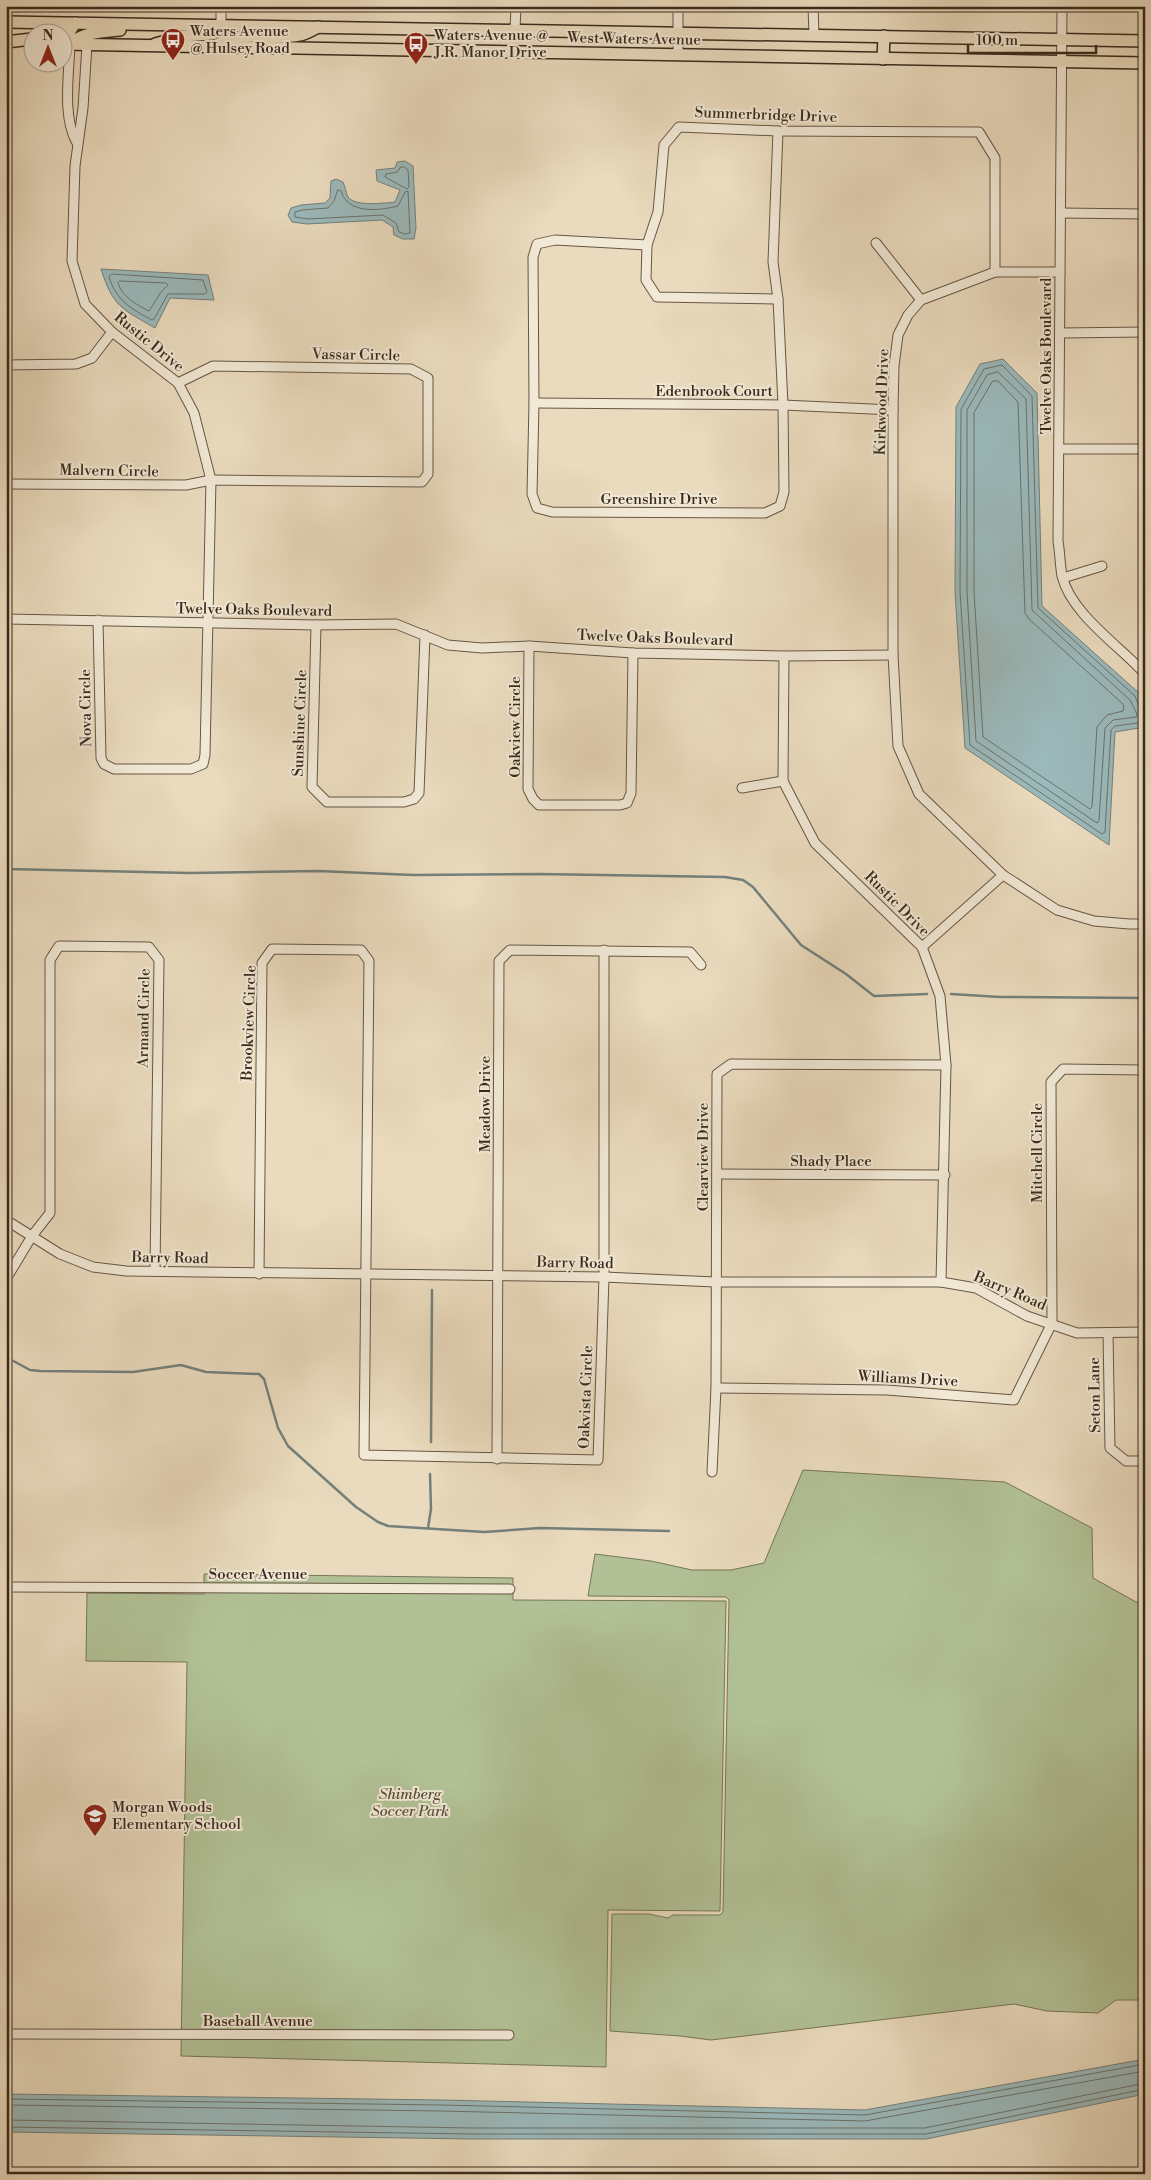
<svg xmlns="http://www.w3.org/2000/svg" width="1151" height="2180" viewBox="0 0 1151 2180" font-family="'Libre Bodoni',serif">
	<style>
		.green { fill: #b1c195; stroke: #767658 }
		.water { fill: #9bb9bb; stroke: #74807b }
		.lines { fill: none; stroke-linecap: round; stroke-linejoin: round }
		.shore { stroke: #6a726c; stroke-width: 1 }
		.stream { stroke: #74807b; stroke-width: 2.5 }
		.minor-casing { stroke: #665644; stroke-width: 11 }
		.major-casing { stroke: #3a2a1c; stroke-width: 14 }
		.minor { stroke: #f1e8d5; stroke-width: 9 }
		.major { stroke: #eadbbe; stroke-width: 11 }
		.labels { text-anchor: middle; dominant-baseline: central; stroke-width: 4; stroke-linejoin: round; paint-order: stroke }
		.poi-label { font-size: 15px; fill: #3a2a1c; stroke: #f1e8d5; text-anchor: start }
		.street-label { font-size: 15px; fill: #3a2a1c; stroke: #f1e8d5 }
		.park-label { font-size: 15px; font-style: italic; fill: #58503a; stroke: #f1e8d5 }
	</style>
	<rect width="100%" height="100%" fill="#eadbbe"/>
	<filter id="stains"><feTurbulence type="fractalNoise" baseFrequency=".004" numOctaves="4"/><feColorMatrix values="0 0 0 0 .2 0 0 0 0 .09 0 0 0 0 .02 0 0 0 .5 -.17"/></filter>
	<radialGradient id="worn" r=".72"><stop offset=".6" stop-color="#630" stop-opacity="0"/><stop offset="1" stop-color="#630" stop-opacity=".3"/></radialGradient>
	<g class="green">
		<polygon points="803,1470 1005,1482 1092,1528 1093,1578 1136,1602 1145,1602 1145,2000 1116,2000 1098,2013 1047,2011 1014,2004 711,2040 680,2036 610,2031 612,1914 649,1914 668,1918 673,1915 720,1915 723,1912 729,1600 726,1597 588,1596 595,1554 651,1561 692,1570 731,1570 764,1563"/>
		<polygon points="204,1574 513,1578 513,1600 726,1601 720,1911 608,1910 606,2067 181,2056 187,1662 86,1661 87,1593 204,1594"/>
	</g>
	<g class="water">
		<path d="M405 161 413 166 416 228 414 239H403L394 235 393 227 382 220 307 224 292 222 288 215 291 208 301 205 325 203 330 198 331 181 336 179 343 182C345 186 346 193 348 197 355 207 385 203 395 202L400 190 377 181 376 170 395 168 397 162Z"/>
		<path d="M101 269 208 275 214 300 170 298 155 328C122 309 113 307 101 269Z"/>
		<polygon points="1003,359 1037,393 1042,606 1140,694 1145,712 1145,727 1115,732 1109,845 965,748 955,592 956,407 980,364"/>
		<polygon points="1145,2059 1145,2094 926,2139 472,2139 6,2132 6,2094 441,2100 865,2110"/>
	</g>
	<g class="lines">
		<g class="shore">
			<polygon points="401,167 404,167 408,170 409,187 407,189 385,177 386,174 397,172"/>
			<path d="M338 190 341 191C348 214 378 211 398 206L405 192 408 191 410 233 405 234 399 232 396 223 383 215 308 219 295 217V212L302 210 328 208 334 201Z"/>
			<path d="M112 274 203 280 207 292 205 294H168L154 319 152 320C131 309 116 300 109 277Z"/>
			<path d="M120 281 166 283 168 285 161 292 149 311C137 305 122 297 118 283Z"/>
			<polygon points="998,372 1026,399 1032,610 1130,700 1137,714 1136,717 1113,720 1105,728 1099,820 1097,823 976,741 967,592 967,410 987,375"/>
			<polygon points="993,381 998,381 1018,402 1025,613 1030,620 1123,704 1124,708 1123,711 1107,715 1097,727 1092,807 1090,809 983,737 974,592 974,413"/>
			<polyline points="1145,708 1139,706 1135,696 1038,608 1032,396 1002,365 984,369 961,409 960,592 970,745 1102,834 1105,832 1111,730 1115,726 1145,722"/>
			<polyline points="6,2099 441,2105 865,2115 1145,2064"/>
			<polyline points="6,2105 441,2111 865,2121 1145,2071"/>
			<polyline points="6,2120 472,2128 925,2128 1145,2083"/>
			<polyline points="6,2127 472,2134 926,2134 1145,2089"/>
		</g>
		<g class="stream">
			<polyline points="6,869 190,873 318,871 413,875 539,874 725,877 743,880 753,887 801,945 846,974 874,996 927,994"/>
			<polyline points="951,994 1000,997 1145,998"/>
			<polyline points="6,1357 30,1370 40,1371 133,1372 181,1365 206,1372 259,1374 264,1379 278,1428 288,1446 356,1507 378,1522 388,1526 484,1532 540,1528 669,1531"/>
			<polyline points="431,1442 432,1290"/>
			<polyline points="428,1528 431,1509 430,1474"/>
		</g>
		<defs>
			<g id="minor">
				<polyline points="678,6 678,55"/>
				<polyline points="813,6 814,35"/>
				<path d="M1062 6 1058 541C1060 553 1060 565 1062 576 1071 614 1120 646 1145 674"/>
				<polyline points="221,25 221,6"/>
				<polyline points="515,30 516,6"/>
				<path d="M70 44C69 75 62 117 77 143"/>
				<polyline points="87,45 83,108 75,166 72,261 85,304 112,332 178,383 194,413 211,480 205,755 203,764 191,769 114,769 104,764 101,758 98,620"/>
				<polyline points="1061,213 1145,214"/>
				<polyline points="876,243 921,300"/>
				<polyline points="647,245 555,240 537,244 533,257 534,403 532,494 537,508 552,512 765,513 780,506 784,492 783,405 778,299 773,262 778,131"/>
				<polyline points="1060,272 995,272 921,300 908,315 898,335 894,366 893,410 893,655 898,746 919,794 1003,875 1057,910 1094,921 1129,924 1145,924"/>
				<polyline points="778,299 657,297 646,280 647,245 658,212 664,145 679,127 778,131 979,132 995,158 995,272"/>
				<polyline points="1060,333 1145,332"/>
				<polyline points="6,365 76,364 92,358 112,332"/>
				<polyline points="534,403 783,405 893,410"/>
				<polyline points="1059,449 1145,449"/>
				<polyline points="6,484 186,485 211,480 422,482 428,474 428,378 411,369 213,366 178,383"/>
				<polyline points="1063,578 1102,566"/>
				<polyline points="6,619 316,625 396,624 448,645 482,648 529,646 633,653 784,656 893,655"/>
				<polyline points="316,625 312,787 327,802 404,802 414,799 419,793 425,635"/>
				<polyline points="529,646 528,789 533,799 539,805 620,805 627,803 631,793 633,653"/>
				<polyline points="784,656 783,781 815,843 922,947 940,996 946,1065 941,1282"/>
				<polyline points="742,788 783,781"/>
				<polyline points="922,947 1003,875"/>
				<polyline points="717,1174 945,1175"/>
				<polyline points="6,1220 60,1254 93,1267 126,1271 604,1277 715,1282 941,1282 976,1288 1027,1316 1077,1333 1145,1332"/>
				<polyline points="259,1274 262,963 272,949 361,950 369,961 364,1455 598,1460 604,1277 604,950"/>
				<polyline points="6,1279 32,1236 50,1213 50,960 59,946 149,947 159,960 155,1271"/>
				<polyline points="1108,1333 1110,1448 1126,1461 1145,1461"/>
				<polyline points="716,1388 887,1390 1014,1400 1052,1323 1051,1082 1063,1069 1145,1070"/>
				<polyline points="497,1459 499,961 510,950 690,952 701,965"/>
				<polyline points="712,1472 716,1388 717,1074 731,1064 946,1065"/>
				<polyline points="6,1587 510,1589"/>
				<polyline points="6,2034 509,2035"/>
			</g>
			<g id="major">
				<polyline points="6,22 1145,41"/>
				<polyline points="62,35 70,31 75,23"/>
				<polyline points="6,42 32,39"/>
				<polyline points="62,44 1145,63"/>
				<path d="M70 44C83 32 102 32 120 30"/>
				<polyline points="155,44 184,36 213,34 221,25"/>
				<path d="M212 48C239 27 269 42 300 35 306 34 312 30 318 27"/>
				<polyline points="883,59 884,36"/>
			</g>
		</defs>
		<use href="#minor" class="minor-casing"/>
		<use href="#major" class="major-casing"/>
		<use href="#minor" class="minor"/>
		<use href="#major" class="major"/>
	</g>
	<defs>
		<symbol id="bus-pin" viewBox="-11 -11 22 30"><path d="M0 17L-7.5 6A9.5 9.5 0 1 1 7.5 6Z" fill="#8f2418" stroke="#f1e8d5"/><path d="M-5-6H5V4H4V6H2V4H-2V6H-4V4H-5ZM-3.5-4V0h7V-4ZM-3.5 1.2v1.5H-2V1.2ZM2 1.2v1.5H3.5V1.2Z" fill="#fff"/></symbol>
		<symbol id="school-pin" viewBox="-11 -11 22 30"><path d="M0 17L-7.5 6A9.5 9.5 0 1 1 7.5 6Z" fill="#8f2418" stroke="#f1e8d5"/><path d="M0-5L7-2L0 1L-7-2ZM-4 1L0 2.5L4 1V4Q0 6-4 4Z" fill="#fff"/></symbol>
	</defs>
	<g fill-rule="evenodd">
		<use href="#bus-pin" x="159" y="26" width="28" height="38"/>
		<use href="#bus-pin" x="402" y="30" width="28" height="38"/>
		<use href="#school-pin" x="81" y="1802" width="28" height="38"/>
	</g>
	<g class="labels">
		<g class="poi-label">
			<text x="190" y="31">Waters Avenue<tspan x="190" dy="17">@ Hulsey Road</tspan></text>
			<text x="434" y="35">Waters Avenue @<tspan x="434" dy="17">J.R. Manor Drive</tspan></text>
			<text x="112" y="1807">Morgan Woods<tspan x="112" dy="17">Elementary School</tspan></text>
		</g>
		<g class="street-label">
			<text transform="translate(634 39) rotate(1)">West Waters Avenue</text>
			<text transform="translate(766 115) rotate(2)">Summerbridge Drive</text>
			<text transform="translate(149 342) rotate(39)">Rustic Drive</text>
			<text transform="translate(356 355) rotate(1)">Vassar Circle</text>
			<text transform="translate(1046 356) rotate(-90)">Twelve Oaks Boulevard</text>
			<text x="714" y="391">Edenbrook Court</text>
			<text transform="translate(882 402) rotate(-88)">Kirkwood Drive</text>
			<text transform="translate(109 471) rotate(1)">Malvern Circle</text>
			<text x="659" y="499">Greenshire Drive</text>
			<text transform="translate(254 610) rotate(1)">Twelve Oaks Boulevard</text>
			<text transform="translate(655 638) rotate(2)">Twelve Oaks Boulevard</text>
			<text transform="translate(86 708) rotate(-91)">Nova Circle</text>
			<text transform="translate(300 723) rotate(-88)">Sunshine Circle</text>
			<text transform="translate(515 727) rotate(-90)">Oakview Circle</text>
			<text transform="translate(897 904) rotate(45)">Rustic Drive</text>
			<text transform="translate(144 1018) rotate(-89)">Armand Circle</text>
			<text transform="translate(249 1023) rotate(-88)">Brookview Circle</text>
			<text transform="translate(485 1104) rotate(-90)">Meadow Drive</text>
			<text transform="translate(1037 1153) rotate(-90)">Mitchell Circle</text>
			<text transform="translate(703 1157) rotate(-90)">Clearview Drive</text>
			<text x="831" y="1161">Shady Place</text>
			<text transform="translate(170 1258) rotate(1)">Barry Road</text>
			<text transform="translate(575 1263) rotate(1)">Barry Road</text>
			<text transform="translate(1010 1291) rotate(23)">Barry Road</text>
			<text transform="translate(908 1379) rotate(3)">Williams Drive</text>
			<text transform="translate(1095 1395) rotate(-91)">Seton Lane</text>
			<text transform="translate(586 1397) rotate(-88)">Oakvista Circle</text>
			<text x="258" y="1574">Soccer Avenue</text>
			<text x="258" y="2021">Baseball Avenue</text>
		</g>
		<g class="park-label">
			<text x="410" y="1794">Shimberg<tspan x="410" dy="17">Soccer Park</tspan></text>
		</g>
	</g>
	<rect width="1151" height="2180" fill="none" stroke="#eadbbe" stroke-width="25"/>
	<rect x="8" y="8" width="1136" height="2165" fill="none" stroke="#3a2a1c" stroke-width="2.5"/>
	<rect x="12" y="12" width="1126" height="2155" fill="none" stroke="#3a2a1c"/>
	<g transform="translate(48 48)"><circle r="24" fill="#f1e8d5" stroke="#a89c8b"/>
	<path d="M0-4L9 19L0 12L-9 19Z" fill="#8f2418"/>
	<text y="-8" font-size="14" font-weight="bold" text-anchor="middle" fill="#3a2a1c">N</text>
	</g>
	<path d="M968 45v8h128v-8" fill="none" stroke="#3a2a1c" stroke-width="2.5"/>
	<text x="976" y="45" font-size="15" fill="#3a2a1c" stroke="#f1e8d5" stroke-width="4" paint-order="stroke">100 m</text>
	<rect width="100%" height="100%" filter="url(#stains)"/>
	<rect width="100%" height="100%" fill="url(#worn)"/>
</svg>
